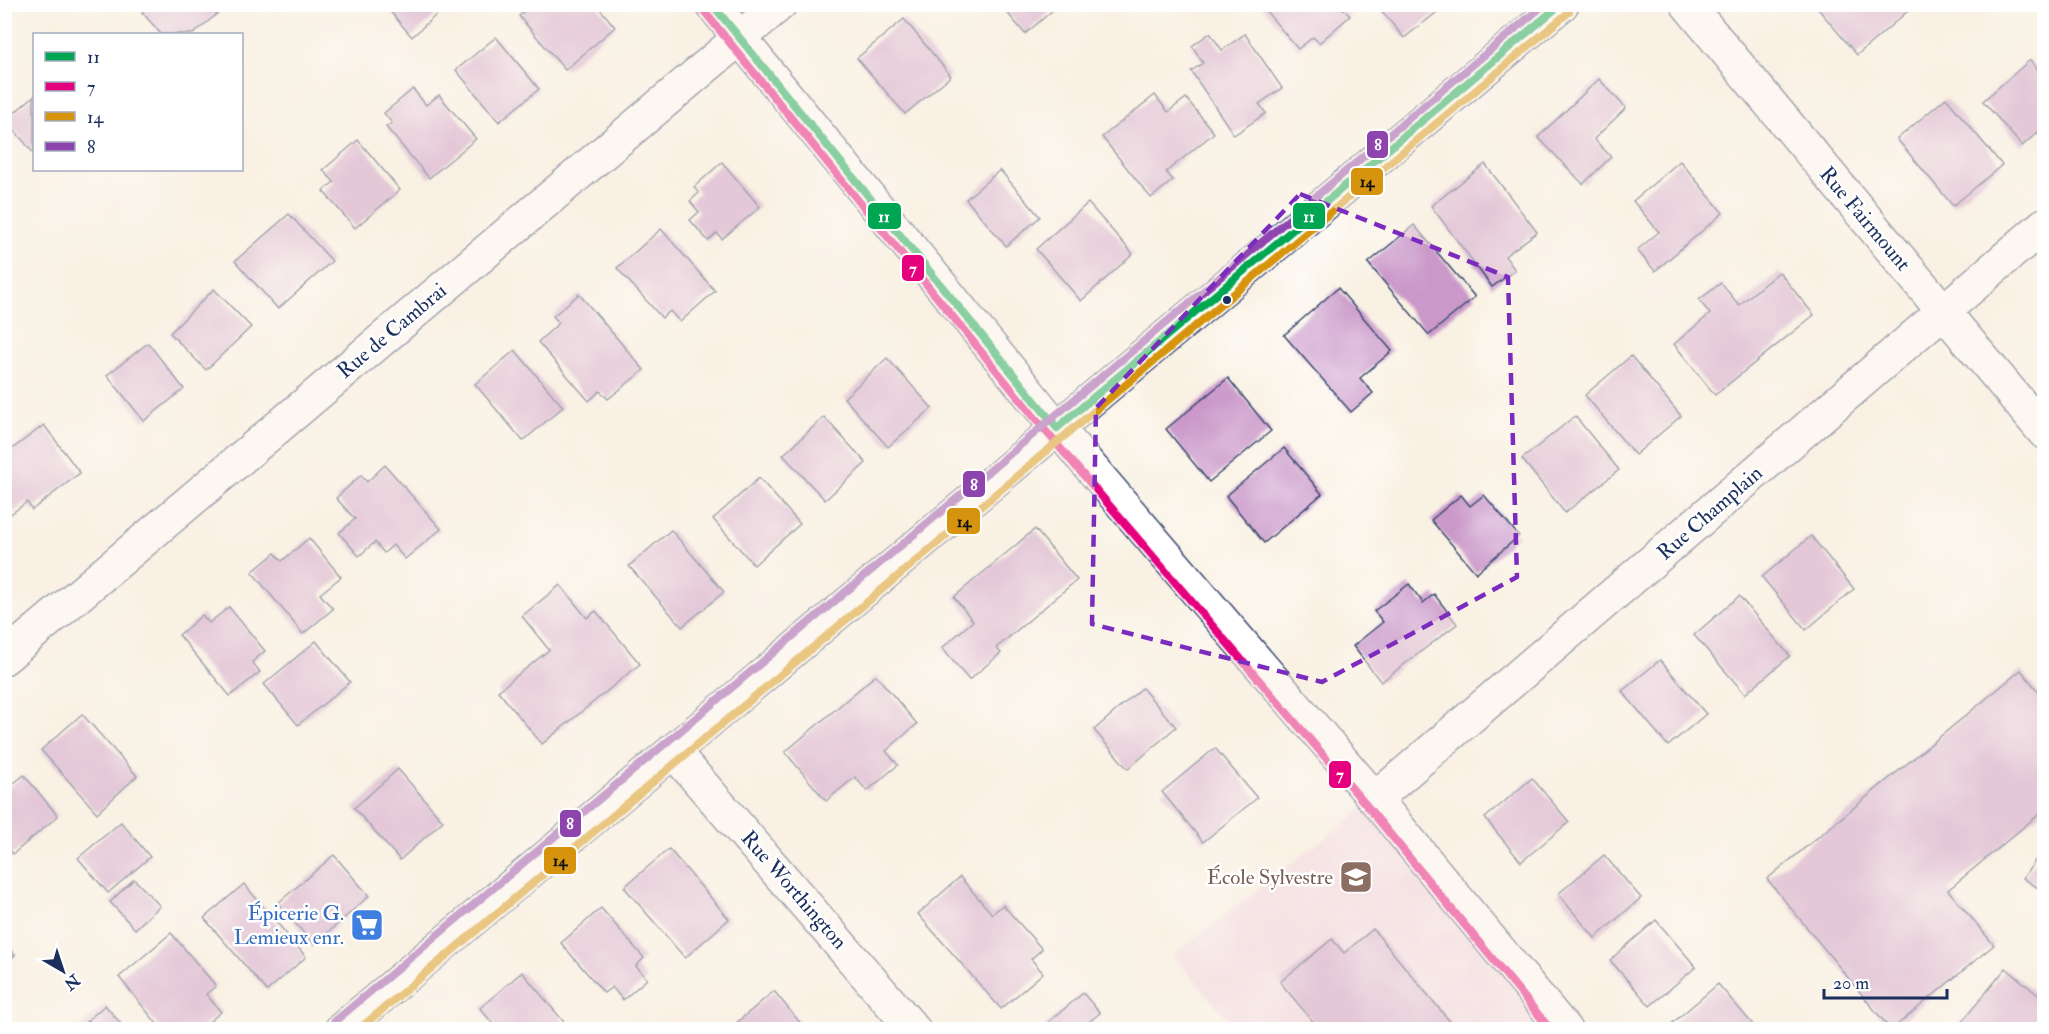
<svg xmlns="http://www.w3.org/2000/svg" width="2049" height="1034" viewBox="0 0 2049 1034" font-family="'IM FELL Double Pica',serif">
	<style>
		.built { fill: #f0d0e4 }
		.building { fill: #ca98c9 }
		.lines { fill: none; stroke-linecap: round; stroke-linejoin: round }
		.minor-casing { stroke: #3c4c72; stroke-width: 36 }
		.minor { stroke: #fff; stroke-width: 33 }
		.bus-1-casing { stroke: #fff; stroke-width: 12 }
		.bus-2-casing { stroke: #fff; stroke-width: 12 }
		.bus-3-casing { stroke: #fff; stroke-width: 12 }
		.bus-4-casing { stroke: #fff; stroke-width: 12 }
		.bus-1 { stroke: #00a651; stroke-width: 8 }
		.bus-2 { stroke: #e5007d; stroke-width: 8 }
		.bus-3 { stroke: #d6940e; stroke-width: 8 }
		.bus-4 { stroke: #8e44ad; stroke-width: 8 }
		.marked { fill: none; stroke: #7b2cbf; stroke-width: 4.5; stroke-dasharray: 12 8; stroke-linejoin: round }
		.bus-dot { fill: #1b2f5e; stroke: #fff; stroke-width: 2 }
		.labels { text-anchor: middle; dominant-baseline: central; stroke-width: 5; stroke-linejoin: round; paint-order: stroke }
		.street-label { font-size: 21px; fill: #1b2f5e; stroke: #fff }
		.education-label { font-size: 21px; fill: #785e54; stroke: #fff; text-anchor: end }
		.shop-label { font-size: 21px; fill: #366cbe; stroke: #fff; text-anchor: end }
		.line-badge { stroke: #fff; stroke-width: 2 }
		.badge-label { font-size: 16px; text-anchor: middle; font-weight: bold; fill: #fff }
		.pale-badge-label { font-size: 16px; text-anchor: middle; font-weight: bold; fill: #111 }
	</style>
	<rect width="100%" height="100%" fill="#fff"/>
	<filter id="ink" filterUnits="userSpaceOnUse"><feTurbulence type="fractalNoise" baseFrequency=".0167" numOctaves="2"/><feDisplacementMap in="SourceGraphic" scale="12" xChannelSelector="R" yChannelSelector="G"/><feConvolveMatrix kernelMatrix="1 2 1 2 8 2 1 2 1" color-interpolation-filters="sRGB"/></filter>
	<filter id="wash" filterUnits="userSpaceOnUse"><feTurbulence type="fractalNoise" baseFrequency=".008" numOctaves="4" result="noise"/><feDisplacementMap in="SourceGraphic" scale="24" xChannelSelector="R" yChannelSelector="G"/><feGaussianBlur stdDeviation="1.35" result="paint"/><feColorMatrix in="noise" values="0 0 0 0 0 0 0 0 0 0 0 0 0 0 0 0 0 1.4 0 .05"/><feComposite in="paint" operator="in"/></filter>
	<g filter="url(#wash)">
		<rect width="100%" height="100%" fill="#f9f1e3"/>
		<polygon class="built" points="1375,799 1565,1029 1236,1029 1173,955"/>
		<g id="blocks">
			<g class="building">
				<polygon points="151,4 229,4 193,34 161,34 142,12"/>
				<polygon points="396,4 448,4 412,37 389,10"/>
				<polygon points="532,4 596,4 615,27 565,70 519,16"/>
				<polygon points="1000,4 1060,4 1025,34"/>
				<polygon points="1260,4 1339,4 1350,16 1319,43 1313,37 1298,49"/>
				<polygon points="1376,4 1439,4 1442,8 1404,38"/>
				<polygon points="1814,4 1916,4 1857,55"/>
				<polygon points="904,19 951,76 905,114 857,58"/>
				<polygon points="1210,33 1222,50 1245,34 1282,88 1259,104 1266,113 1234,135 1191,71 1203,63 1192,46"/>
				<polygon points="496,37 539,89 499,122 456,70"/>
				<polygon points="2030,60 2044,77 2044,127 2022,146 1983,101"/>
				<polygon points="1599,79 1626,108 1594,139 1611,157 1583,184 1538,137"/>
				<polygon points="413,89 426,105 439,95 476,139 429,178 386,127 392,123 384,113"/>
				<polygon points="1155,95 1168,112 1186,98 1214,133 1166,172 1173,180 1151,198 1102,137"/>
				<polygon points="34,96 34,154 6,120"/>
				<polygon points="1946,98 2002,165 1953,206 1897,139"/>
				<polygon points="358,140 400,190 355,228 323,191 334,182 323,170"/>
				<polygon points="1680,161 1723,213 1655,271 1637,250 1659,232 1633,201"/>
				<polygon points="722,162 760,207 722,239 717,233 708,241 690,220 699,212 690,201 699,193 694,187"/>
				<polygon points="1485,164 1537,232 1505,256 1515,270 1492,287 1431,206"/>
				<polygon points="1000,170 1040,217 1006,246 966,199"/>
				<polygon points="1088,203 1133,254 1081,301 1036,249"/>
				<polygon points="289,214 332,261 278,309 235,261"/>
				<polygon points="1414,225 1475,297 1429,335 1368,263"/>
				<polygon points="661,229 715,291 680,322 670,311 662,318 617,268"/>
				<polygon points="1779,272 1814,315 1715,395 1674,344 1710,314 1699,300 1721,283 1739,305"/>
				<polygon points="1338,288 1392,351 1360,378 1373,393 1351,412 1284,335"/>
				<polygon points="214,289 251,327 206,370 170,333"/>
				<polygon points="579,294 644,370 608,399 600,391 589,401 538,342 559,323 553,316"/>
				<polygon points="148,343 184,389 144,421 107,375"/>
				<polygon points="515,350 563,407 523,441 475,384"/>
				<polygon points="1631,356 1681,416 1635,455 1585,395"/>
				<polygon points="887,358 932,408 888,447 844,398"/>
				<polygon points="1228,378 1271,431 1209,482 1166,429"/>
				<polygon points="1575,416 1619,470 1565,513 1522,459"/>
				<polygon points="824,417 866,463 825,500 783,455"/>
				<polygon points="44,425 80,473 32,510 27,502 4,519 4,455"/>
				<polygon points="1284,448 1322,494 1264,543 1226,496"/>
				<polygon points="385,465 441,529 405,559 393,545 384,553 375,542 359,556 339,533 355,519 336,498 361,475 367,482"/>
				<polygon points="759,478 800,524 754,565 713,519"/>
				<polygon points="1461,495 1470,506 1484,495 1519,536 1476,573 1431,520"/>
				<polygon points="1035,529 1077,580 996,648 1001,653 969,680 942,648 973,621 954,597"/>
				<polygon points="671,530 724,592 682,627 629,566"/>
				<polygon points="1811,536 1854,589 1806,630 1762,577"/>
				<polygon points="309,538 341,577 320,594 333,609 303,634 252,572 275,553 282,561"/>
				<polygon points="1409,584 1423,603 1434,594 1457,624 1381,682 1353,646 1383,622 1374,611"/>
				<polygon points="560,585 587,618 596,611 640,664 542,744 498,691 549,650 522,616"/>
				<polygon points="1739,596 1790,656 1745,694 1694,635"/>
				<polygon points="229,607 265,651 252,662 260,672 230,696 179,635 202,615 209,623"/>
				<polygon points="316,641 350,682 298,725 264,684"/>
				<polygon points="1660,660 1706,714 1668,746 1622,691"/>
				<polygon points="2021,670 2044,699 2044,810 1948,890 1994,945 1891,1030 1767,879"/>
				<polygon points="876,675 917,724 886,751 898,765 867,791 855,777 826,801 785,752"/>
				<polygon points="1142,688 1176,727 1128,769 1094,730"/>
				<polygon points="82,714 137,776 97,813 41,750"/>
				<polygon points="1215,748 1257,798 1203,842 1162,792"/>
				<polygon points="398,769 443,821 400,860 354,808"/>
				<polygon points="24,775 58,816 13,854 4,843 4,791"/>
				<polygon points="1532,778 1569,822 1521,862 1485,818"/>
				<polygon points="121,822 150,857 108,893 78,858"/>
				<polygon points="2044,848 2044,892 2023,878"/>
				<polygon points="669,849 729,919 685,958 624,887"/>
				<polygon points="334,855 369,896 314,945 278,903"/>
				<polygon points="1604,855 1641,898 1595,938 1558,894"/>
				<polygon points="960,877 992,914 1003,905 1042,949 1031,959 1043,973 1001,1009 918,914"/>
				<polygon points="134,879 160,906 135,929 110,902"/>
				<polygon points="244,884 306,957 267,991 204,918"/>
				<polygon points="601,908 644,958 636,966 647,979 623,1000 612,987 604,993 561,943"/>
				<polygon points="1656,920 1696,967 1650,1006 1610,960"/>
				<polygon points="1373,929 1457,1030 1320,1030 1280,982 1332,939 1344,953"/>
				<polygon points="171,933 216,986 206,994 221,1012 199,1030 162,1030 119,977"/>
				<polygon points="4,943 15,955 4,965"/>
				<polygon points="2006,968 2044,1000 2044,1030 1955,1030"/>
				<polygon points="522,972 569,1028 567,1030 498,1030 480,1008"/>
				<polygon points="1718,984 1755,1027 1753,1030 1674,1030 1670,1025"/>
				<polygon points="774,991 806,1030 728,1030"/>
				<polygon points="1083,993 1100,1013 1090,1021 1098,1030 1050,1030 1045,1025"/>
				<polygon points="105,1005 126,1030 77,1030"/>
			</g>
		</g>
	</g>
	<g filter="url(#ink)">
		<use href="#blocks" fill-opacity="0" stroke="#3c4c72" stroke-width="1.5"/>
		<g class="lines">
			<defs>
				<g id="minor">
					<polyline points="712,4 1057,428 1375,799 1565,1030"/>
					<polyline points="1687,4 2044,432"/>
					<polyline points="4,658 780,4"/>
					<polyline points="673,751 914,1030"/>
					<polyline points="1375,799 2044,225"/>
					<polyline points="341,1030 1562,4"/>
				</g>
			</defs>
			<use href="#minor" class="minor-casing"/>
			<use href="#minor" class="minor"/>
			<defs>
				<g id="bus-1">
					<polyline points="712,4 1057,428"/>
					<polyline points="1057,428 1561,4"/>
				</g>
				<polyline id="bus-2" points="704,11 1049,435 1367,806 1551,1030"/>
				<polyline id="bus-3" points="358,1030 1569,12"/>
				<polyline id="bus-4" points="334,1022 1545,4"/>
			</defs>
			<use href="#bus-1" class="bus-1-casing"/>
			<use href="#bus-2" class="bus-2-casing"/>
			<use href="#bus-3" class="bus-3-casing"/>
			<use href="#bus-4" class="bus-4-casing"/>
			<use href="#bus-1" class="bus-1"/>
			<use href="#bus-2" class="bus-2"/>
			<use href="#bus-3" class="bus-3"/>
			<use href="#bus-4" class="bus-4"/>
		</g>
	</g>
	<path d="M0 0H2049V1034H0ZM1300 194 1508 277 1517 577 1322 682 1092 624 1096 408Z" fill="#f9f1e3" fill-opacity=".55" fill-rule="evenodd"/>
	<path class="marked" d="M1300 194 1508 277 1517 577 1322 682 1092 624 1096 408Z"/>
	<defs>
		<symbol id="school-square" viewBox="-11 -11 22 22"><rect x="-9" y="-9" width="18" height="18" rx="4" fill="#8d6e63" stroke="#fff"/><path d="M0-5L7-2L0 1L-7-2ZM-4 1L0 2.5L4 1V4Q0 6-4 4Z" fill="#fff"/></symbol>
		<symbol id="supermarket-square" viewBox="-11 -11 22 22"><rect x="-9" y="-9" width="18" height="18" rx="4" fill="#3f7fe0" stroke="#fff"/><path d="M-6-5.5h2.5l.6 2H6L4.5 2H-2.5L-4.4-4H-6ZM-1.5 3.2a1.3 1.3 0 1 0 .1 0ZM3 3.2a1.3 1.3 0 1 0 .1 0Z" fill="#fff"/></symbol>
	</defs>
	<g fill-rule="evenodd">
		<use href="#school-square" x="1337" y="858" width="38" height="38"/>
		<use href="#supermarket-square" x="348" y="906" width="38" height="38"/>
	</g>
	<circle class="bus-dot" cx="1227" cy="300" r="5"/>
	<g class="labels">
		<g class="street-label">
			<text transform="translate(1865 219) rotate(50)">Rue Fairmount</text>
			<text transform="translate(392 331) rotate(-40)">Rue de Cambrai</text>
			<text transform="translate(1710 513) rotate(-41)">Rue Champlain</text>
			<text transform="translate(794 890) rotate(49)">Rue Worthington</text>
		</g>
		<g class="education-label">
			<text x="1333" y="877">École Sylvestre</text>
		</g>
		<g class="shop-label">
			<text x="344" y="913">Épicerie G.<tspan x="344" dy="24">Lemieux enr.</tspan></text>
		</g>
	</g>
	<g class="line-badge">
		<rect x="1366" y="130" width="23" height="29" rx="6" fill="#8e44ad"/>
		<rect x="1350" y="167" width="34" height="29" rx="6" fill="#d6940e"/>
		<rect x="867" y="202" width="35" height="28" rx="6" fill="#00a651"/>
		<rect x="1292" y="202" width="34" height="28" rx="6" fill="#00a651"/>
		<rect x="901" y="254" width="24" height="28" rx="6" fill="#e5007d"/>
		<rect x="962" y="470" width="24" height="28" rx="6" fill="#8e44ad"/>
		<rect x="946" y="507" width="35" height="28" rx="6" fill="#d6940e"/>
		<rect x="1328" y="760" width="24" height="29" rx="6" fill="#e5007d"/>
		<rect x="559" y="809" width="23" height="29" rx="6" fill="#8e44ad"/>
		<rect x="543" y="846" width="34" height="29" rx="6" fill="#d6940e"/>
	</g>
	<g class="badge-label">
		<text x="1378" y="150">8</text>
		<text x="884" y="222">11</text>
		<text x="1309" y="222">11</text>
		<text x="913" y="274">7</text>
		<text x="974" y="490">8</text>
		<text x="1340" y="780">7</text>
		<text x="570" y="829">8</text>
	</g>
	<g class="pale-badge-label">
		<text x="1367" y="187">14</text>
		<text x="964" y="527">14</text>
		<text x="560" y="866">14</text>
	</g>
	<rect width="2049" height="1034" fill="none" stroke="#fff" stroke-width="24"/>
	<rect x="33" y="33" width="210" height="138" fill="#ffffff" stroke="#a4acbf" stroke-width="1.5"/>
	<rect x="45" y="52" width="30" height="9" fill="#00a651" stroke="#a4acbf" stroke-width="1.5"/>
	<text x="87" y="63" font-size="18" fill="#1b2f5e">11</text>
	<rect x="45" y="82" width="30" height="9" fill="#e5007d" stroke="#a4acbf" stroke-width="1.5"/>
	<text x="87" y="93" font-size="18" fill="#1b2f5e">7</text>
	<rect x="45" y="112" width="30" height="9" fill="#d6940e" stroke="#a4acbf" stroke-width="1.5"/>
	<text x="87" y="123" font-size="18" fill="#1b2f5e">14</text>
	<rect x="45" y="142" width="30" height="9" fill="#8e44ad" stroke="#a4acbf" stroke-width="1.5"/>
	<text x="87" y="153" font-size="18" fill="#1b2f5e">8</text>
	<g transform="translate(63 971) rotate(141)" stroke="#ffffff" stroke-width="4.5" paint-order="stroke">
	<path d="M0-4.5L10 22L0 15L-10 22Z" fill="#1b2f5e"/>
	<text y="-9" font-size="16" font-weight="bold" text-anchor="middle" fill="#1b2f5e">N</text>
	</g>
	<path d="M1824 989v9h123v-9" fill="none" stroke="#1b2f5e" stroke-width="3"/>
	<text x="1833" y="989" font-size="18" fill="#1b2f5e" stroke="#ffffff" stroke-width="4.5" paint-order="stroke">20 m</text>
</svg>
